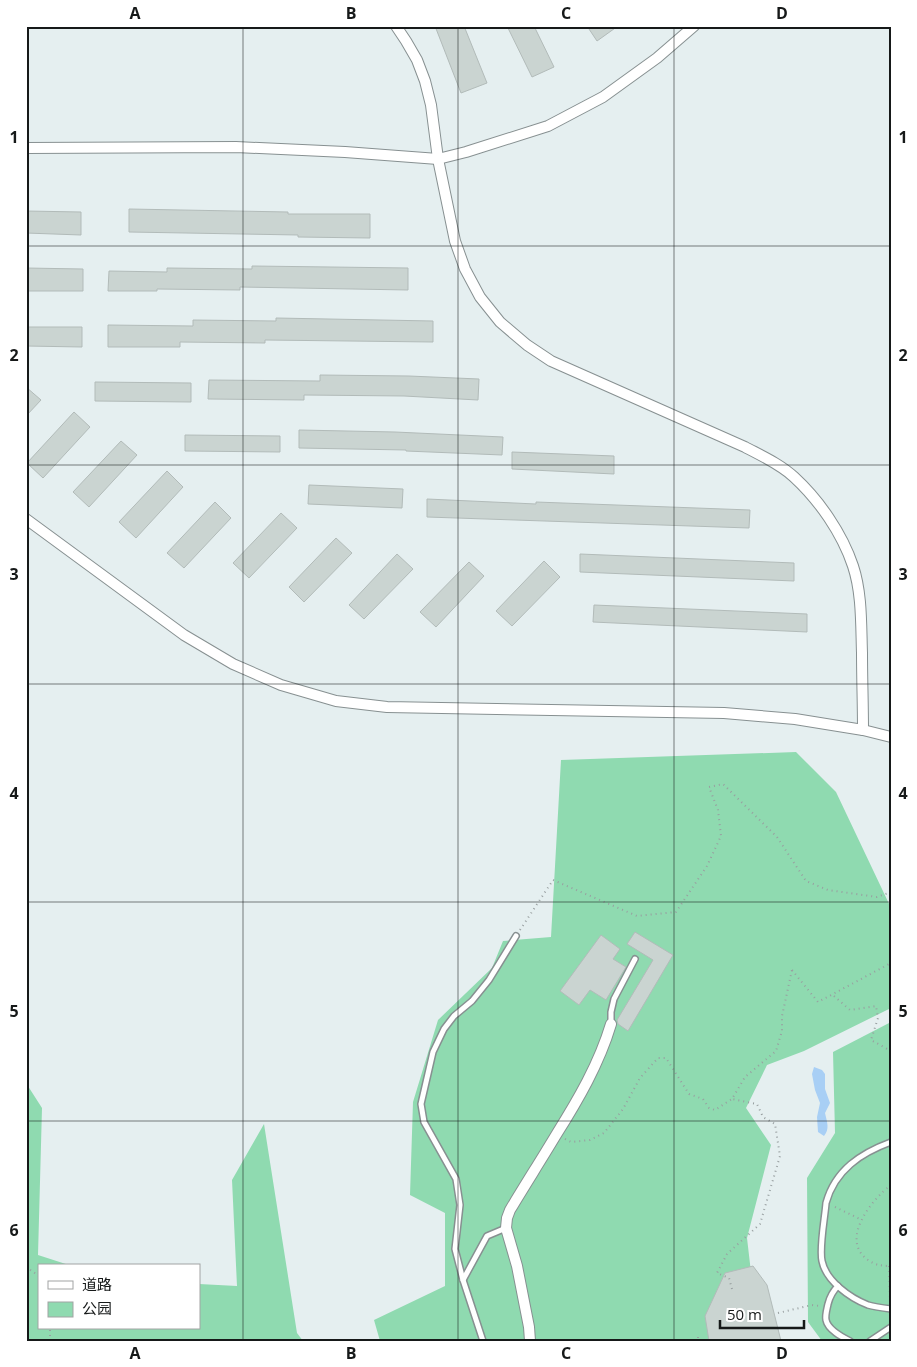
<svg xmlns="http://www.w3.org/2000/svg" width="917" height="1367" viewBox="0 0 917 1367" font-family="'Open Sans','Noto Sans SC',sans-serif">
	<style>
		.green { fill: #8fdab0 }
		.water { fill: #a8cff5 }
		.building { fill: #cad4d1; stroke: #b2bbb9 }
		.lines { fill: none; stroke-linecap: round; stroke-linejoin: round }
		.lane-casing { stroke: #879091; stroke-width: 8 }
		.street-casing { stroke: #879091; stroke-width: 12 }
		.path { stroke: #989fa0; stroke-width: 2; stroke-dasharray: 1 4; stroke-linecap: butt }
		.lane { stroke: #fff; stroke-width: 5 }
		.street { stroke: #fff; stroke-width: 10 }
		.grid { fill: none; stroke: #161919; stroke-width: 1; stroke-opacity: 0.55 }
		.neatline { fill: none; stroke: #161919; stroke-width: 2 }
		.grid-label { font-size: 16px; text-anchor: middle; font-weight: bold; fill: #161919 }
	</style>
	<rect width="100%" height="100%" fill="#e5eff0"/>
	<g class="green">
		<polygon points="796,752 836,792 891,908 891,1008 804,1051 767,1065 746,1108 771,1145 747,1238 759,1341 380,1341 374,1320 445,1286 445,1213 410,1195 413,1102 438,1020 492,968 503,941 551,937 561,760"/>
		<polygon points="891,1022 891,1341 822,1341 808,1322 807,1178 835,1133 833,1052"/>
		<polygon points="26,1083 42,1108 38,1255 72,1266 39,1266 39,1328 199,1328 199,1284 237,1286 232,1180 264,1124 297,1333 303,1341 26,1341"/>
	</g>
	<path class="water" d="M814 1067 822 1070 825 1074V1089L830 1103 825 1113C827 1122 830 1129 824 1136L818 1132 817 1117 820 1103 815 1090 812 1074Z"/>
	<g class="building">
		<polygon points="435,26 464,26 487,83 461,93"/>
		<polygon points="507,26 534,26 554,67 532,77"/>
		<polygon points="587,26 618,26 597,41"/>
		<polygon points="129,209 288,212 288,214 370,214 370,238 298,237 298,235 129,232"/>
		<polygon points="26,211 81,212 81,235 26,233"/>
		<polygon points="252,266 408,268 408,290 240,287 240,290 157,289 157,291 108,291 109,271 167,272 167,268 252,269"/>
		<polygon points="26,268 83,269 83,291 26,291"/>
		<polygon points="276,318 433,321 433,342 265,340 265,343 180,342 180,347 108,347 108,325 193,326 193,320 276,321"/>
		<polygon points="26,327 82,327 82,347 26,346"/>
		<polygon points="320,375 409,376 479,379 478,400 404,396 304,395 304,400 208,399 209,380 320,381"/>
		<polygon points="95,382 191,383 191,402 95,401"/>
		<polygon points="26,387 41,400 26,416"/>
		<polygon points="74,412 90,427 43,478 27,463"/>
		<polygon points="299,430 395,432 503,437 502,455 406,451 406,450 299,448"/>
		<polygon points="185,435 280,436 280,452 185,451"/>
		<polygon points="121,441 137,455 89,507 73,492"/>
		<polygon points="512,452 614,456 614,474 512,469"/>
		<polygon points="167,471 183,487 136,538 119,522"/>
		<polygon points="309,485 403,489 402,508 308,504"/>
		<polygon points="427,499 536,504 536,502 750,510 749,528 427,517"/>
		<polygon points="215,502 231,518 184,568 167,553"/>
		<polygon points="281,513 297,528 249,578 233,563"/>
		<polygon points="336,538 352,553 304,602 289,587"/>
		<polygon points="397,554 413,569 364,619 349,605"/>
		<polygon points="580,554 794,563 794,581 580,572"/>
		<polygon points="544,561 560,577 512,626 496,611"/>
		<polygon points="469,562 484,576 436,627 420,612"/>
		<polygon points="594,605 807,614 807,632 593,622"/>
		<polygon points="635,932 673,955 628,1031 618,1024 617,1020 653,960 627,944"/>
		<polygon points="601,935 620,949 613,959 626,967 606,1000 590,990 579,1005 560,991"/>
		<polygon points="753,1266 767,1285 781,1341 709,1341 705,1316 725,1273"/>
	</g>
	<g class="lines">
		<defs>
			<g id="lane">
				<polyline points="611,1024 611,1012 614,999 635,959"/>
				<path d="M891 1142C861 1153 835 1170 826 1203 825 1217 819 1248 822 1261 826 1281 850 1298 868 1305 875 1307 883 1308 891 1309"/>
				<polyline points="463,1280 487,1236 506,1228"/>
				<path d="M838 1286C833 1291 830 1296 828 1304 827 1309 825 1315 826 1320 828 1330 842 1337 850 1341"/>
				<polyline points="483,1341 463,1280 455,1249 460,1205 456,1179 424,1122 421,1104 433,1052 444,1029 454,1016 472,1001 489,980 516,936"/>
				<polyline points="870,1341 891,1327"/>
			</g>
			<g id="street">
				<path d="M396 26 406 41 417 60 425 81 431 105 438 159 455 241 465 269 480 297 500 322 527 345 551 361 745 447C762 456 780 464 794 477 819 500 842 533 853 566 862 593 861 624 862 653 862 679 863 704 863 730"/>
				<polyline points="26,148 236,147 345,152 438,159 466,152 548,126 603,97 657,58 694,26"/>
				<polyline points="26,519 184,635 233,664 281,685 336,701 387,707 724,713 795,719 863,730 891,737"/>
				<path d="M530 1341 529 1327 517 1266 506 1228 507 1218 510 1210C525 1185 541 1160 556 1135 578 1100 599 1064 611 1024"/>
			</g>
		</defs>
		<use href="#lane" class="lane-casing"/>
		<use href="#street" class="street-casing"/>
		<g class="path">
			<polyline points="520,930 553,880 637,916 676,912 707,866 721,836 718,810 709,787 723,784 777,837 806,881 828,890 877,897 891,892"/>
			<polyline points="792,970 818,1002 891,963"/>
			<polyline points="834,996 850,1010 876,1006 878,1018 871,1040 891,1051"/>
			<polyline points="565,1139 571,1142 590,1140 604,1133 623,1109 640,1078 658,1058 666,1058 689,1094 703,1099 709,1108 715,1110 732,1099 745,1077 776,1051 782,1031 782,1016 792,970"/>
			<path d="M891 1185C872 1199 839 1240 868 1260 875 1265 882 1266 891 1266"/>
			<polyline points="835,1207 862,1220"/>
			<polyline points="889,1266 890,1302"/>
			<polyline points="26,1267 39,1276"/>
			<polyline points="732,1289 729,1278 717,1273 727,1254 760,1224 780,1156 775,1124 763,1117 757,1104 732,1099"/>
			<polyline points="778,1313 812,1305 820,1306"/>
			<polyline points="698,1337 698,1341"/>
			<polyline points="50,1341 50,1328"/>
		</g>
		<use href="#lane" class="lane"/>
		<use href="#street" class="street"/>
	</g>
	<path class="grid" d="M243 26V1341M458 26V1341M674 26V1341M26 246H891M26 465H891M26 684H891M26 902H891M26 1121H891"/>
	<rect width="917" height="1367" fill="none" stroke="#ffffff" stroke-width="55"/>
	<rect x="38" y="1264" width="162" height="65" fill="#ffffff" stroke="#a2a3a3"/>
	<rect x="48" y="1281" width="25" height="8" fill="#ffffff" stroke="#a2a3a3"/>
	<text x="82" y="1290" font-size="15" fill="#161919">道路</text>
	<rect x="48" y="1302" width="25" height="15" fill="#8fdab0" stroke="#a2a3a3"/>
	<text x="82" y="1314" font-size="15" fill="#161919">公园</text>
	<path d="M720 1320v8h84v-8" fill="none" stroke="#161919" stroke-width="2.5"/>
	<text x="727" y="1320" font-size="15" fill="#161919" stroke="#ffffff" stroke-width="4" paint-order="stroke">50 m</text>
	<rect x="28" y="28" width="862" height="1312" class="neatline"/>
	<g class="grid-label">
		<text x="135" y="19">A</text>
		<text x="351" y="19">B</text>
		<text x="566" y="19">C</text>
		<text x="782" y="19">D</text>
		<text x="14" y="143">1</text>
		<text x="903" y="143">1</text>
		<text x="14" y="361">2</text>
		<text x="903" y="361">2</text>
		<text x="14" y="580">3</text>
		<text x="903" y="580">3</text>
		<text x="14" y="799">4</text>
		<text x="903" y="799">4</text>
		<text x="14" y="1017">5</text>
		<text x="903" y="1017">5</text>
		<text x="14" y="1236">6</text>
		<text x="903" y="1236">6</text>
		<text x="135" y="1359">A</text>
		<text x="351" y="1359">B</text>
		<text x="566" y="1359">C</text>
		<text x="782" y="1359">D</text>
	</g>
</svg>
